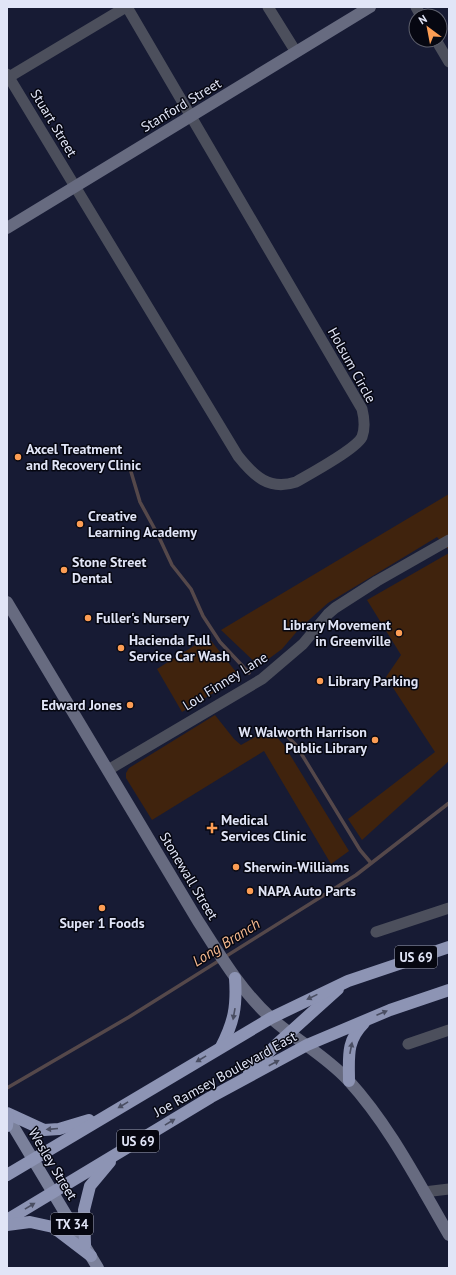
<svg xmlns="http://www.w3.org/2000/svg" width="456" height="1275" viewBox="0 0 456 1275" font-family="'PT Sans',sans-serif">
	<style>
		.green { fill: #40230d }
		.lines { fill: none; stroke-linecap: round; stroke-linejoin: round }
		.stream { stroke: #55484a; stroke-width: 3.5 }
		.street { stroke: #4c4f5c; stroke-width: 11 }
		.secondary { stroke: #676b80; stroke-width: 12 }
		.primary { stroke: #7b819b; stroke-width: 12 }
		.highway { stroke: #8d94b4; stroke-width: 12 }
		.oneway { fill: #4a4e62 }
		.poi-dot { fill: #fc9d54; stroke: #060711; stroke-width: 1.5 }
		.labels { text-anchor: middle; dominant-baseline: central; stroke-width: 3; stroke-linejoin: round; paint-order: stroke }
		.shield { fill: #060711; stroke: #9fa2b2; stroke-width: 1 }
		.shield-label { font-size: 13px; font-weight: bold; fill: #e1e5f7 }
		.street-label { font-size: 14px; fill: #e1e5f7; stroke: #060711 }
		.poi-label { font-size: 14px; font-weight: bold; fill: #e1e5f7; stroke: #060711; text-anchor: start }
		.water-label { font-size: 15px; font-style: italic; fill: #f7ba90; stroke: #060711 }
	</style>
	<rect width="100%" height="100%" fill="#171b34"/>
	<g class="green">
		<polygon points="449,494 449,550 437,537 328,603 299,629 282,649 259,666 221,630"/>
		<polygon points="449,553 449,761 362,840 348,819 435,752 386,677 401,655 367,600"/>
		<polygon points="208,637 240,677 182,712 157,669"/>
		<polygon points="215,715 234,739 241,745 269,729 284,745 349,851 331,864 264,751 152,820 126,778 126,773 129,768"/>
	</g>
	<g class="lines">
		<g class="stream">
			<polyline points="129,465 140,502 158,535 172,565 191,589 203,616 220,642 249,673"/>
			<polyline points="282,731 296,745 360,850 371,863"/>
			<polyline points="7,1088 129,1017 356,875 449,803"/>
		</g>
		<g class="street">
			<polyline points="268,7 296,52"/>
			<polyline points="416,7 421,16"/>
			<polyline points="436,40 449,62"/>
			<path d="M7 74 238 456C254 476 269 491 296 482 310 474 356 449 362 437 365 429 364 417 362 409L127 7"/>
			<polyline points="9,77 126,7"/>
			<polyline points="108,770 262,679 303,644 328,614 335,608 377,581 449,540"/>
			<polyline points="376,932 449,908"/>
			<polyline points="408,1044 449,1030"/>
			<polyline points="424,1192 449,1189"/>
		</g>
		<g class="secondary">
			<polyline points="7,228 370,7"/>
			<path d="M7 602 198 921C220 955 241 991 271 1018 296 1040 326 1056 348 1080 390 1126 418 1182 449 1235"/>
		</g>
		<polyline class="primary" points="7,1116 98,1268"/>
		<g class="highway">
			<path d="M221 1047C234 1022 237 1006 235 978"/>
			<polyline points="249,1072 277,1044 338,989"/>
			<path d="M349 1081C349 1057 346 1041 364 1023"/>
			<polyline points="7,1113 44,1130 59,1129 89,1120"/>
			<polyline points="7,1126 8,1118"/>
			<polyline points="7,1175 271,1018 348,981 449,947"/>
			<polyline points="7,1220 211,1097 307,1045 390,1010 449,990"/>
			<polyline points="7,1225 30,1222 53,1227 91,1256"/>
			<polyline points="85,1245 84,1210 90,1186 110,1162"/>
		</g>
	</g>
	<defs><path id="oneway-solid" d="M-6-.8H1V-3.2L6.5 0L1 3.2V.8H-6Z"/></defs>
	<g class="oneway">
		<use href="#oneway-solid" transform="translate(312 997) rotate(154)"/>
		<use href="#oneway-solid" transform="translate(382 1013) rotate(-23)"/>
		<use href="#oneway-solid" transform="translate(234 1014) rotate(100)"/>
		<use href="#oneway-solid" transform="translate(351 1048) rotate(-79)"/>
		<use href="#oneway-solid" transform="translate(201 1059) rotate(149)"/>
		<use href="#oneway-solid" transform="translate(274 1063) rotate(-28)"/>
		<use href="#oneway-solid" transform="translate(123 1105) rotate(149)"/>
		<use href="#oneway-solid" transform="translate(170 1122) rotate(-31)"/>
		<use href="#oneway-solid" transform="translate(52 1129) rotate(175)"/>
		<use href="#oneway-solid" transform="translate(30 1206) rotate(-31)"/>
	</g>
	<g class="poi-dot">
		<circle cx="18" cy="457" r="4"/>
		<circle cx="80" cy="524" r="4"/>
		<circle cx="64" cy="570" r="4"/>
		<circle cx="88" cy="618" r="4"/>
		<circle cx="399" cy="633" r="4"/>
		<circle cx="121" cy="648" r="4"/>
		<circle cx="320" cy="681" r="4"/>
		<circle cx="130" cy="705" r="4"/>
		<circle cx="375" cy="740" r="4"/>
		<path d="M210 822h4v4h4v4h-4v4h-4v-4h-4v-4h4z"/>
		<circle cx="236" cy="867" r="4"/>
		<circle cx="250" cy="891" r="4"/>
		<circle cx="102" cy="908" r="4"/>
	</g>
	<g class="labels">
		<g class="shield">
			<rect x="395" y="946" width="42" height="22" rx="3"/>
			<rect x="117" y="1130" width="42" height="22" rx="3"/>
			<rect x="51" y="1213" width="42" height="22" rx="3"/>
		</g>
		<g class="shield-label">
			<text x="416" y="957">US 69</text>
			<text x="138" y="1141">US 69</text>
			<text x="72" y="1224">TX 34</text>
		</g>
		<g class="street-label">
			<text transform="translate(181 105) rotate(-31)">Stanford Street</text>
			<text transform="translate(54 123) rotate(59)">Stuart Street</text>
			<text transform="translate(352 365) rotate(61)">Holsum Circle</text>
			<text transform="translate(225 681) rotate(-32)">Lou Finney Lane</text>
			<text transform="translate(189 876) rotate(59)">Stonewall Street</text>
			<text transform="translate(225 1074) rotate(-29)">Joe Ramsey Boulevard East</text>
			<text transform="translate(53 1164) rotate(59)">Wesley Street</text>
		</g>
		<g class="poi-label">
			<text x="26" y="449">Axcel Treatment<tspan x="26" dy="16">and Recovery Clinic</tspan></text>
			<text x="88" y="516">Creative<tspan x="88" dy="16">Learning Academy</tspan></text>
			<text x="72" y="562">Stone Street<tspan x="72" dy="16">Dental</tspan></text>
			<text x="96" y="618">Fuller's Nursery</text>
			<text x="391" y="625" text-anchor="end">Library Movement<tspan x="391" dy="16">in Greenville</tspan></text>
			<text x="129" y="640">Hacienda Full<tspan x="129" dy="16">Service Car Wash</tspan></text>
			<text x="328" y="681">Library Parking</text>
			<text x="122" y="705" text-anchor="end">Edward Jones</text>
			<text x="367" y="732" text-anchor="end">W. Walworth Harrison<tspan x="367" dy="16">Public Library</tspan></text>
			<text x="221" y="820">Medical<tspan x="221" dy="16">Services Clinic</tspan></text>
			<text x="244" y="867">Sherwin-Williams</text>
			<text x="258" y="891">NAPA Auto Parts</text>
			<text x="102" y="923" text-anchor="middle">Super 1 Foods</text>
		</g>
		<g class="water-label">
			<text transform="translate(226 942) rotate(-32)">Long Branch</text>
		</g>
	</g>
	<rect width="456" height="1275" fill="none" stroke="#e1e5f7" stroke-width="16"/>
	<g transform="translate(428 28) rotate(328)"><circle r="19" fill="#060711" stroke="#5e606d"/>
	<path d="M0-3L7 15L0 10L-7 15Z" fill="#fc9d54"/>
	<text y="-6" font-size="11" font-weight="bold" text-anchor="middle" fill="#e1e5f7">N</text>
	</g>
</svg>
